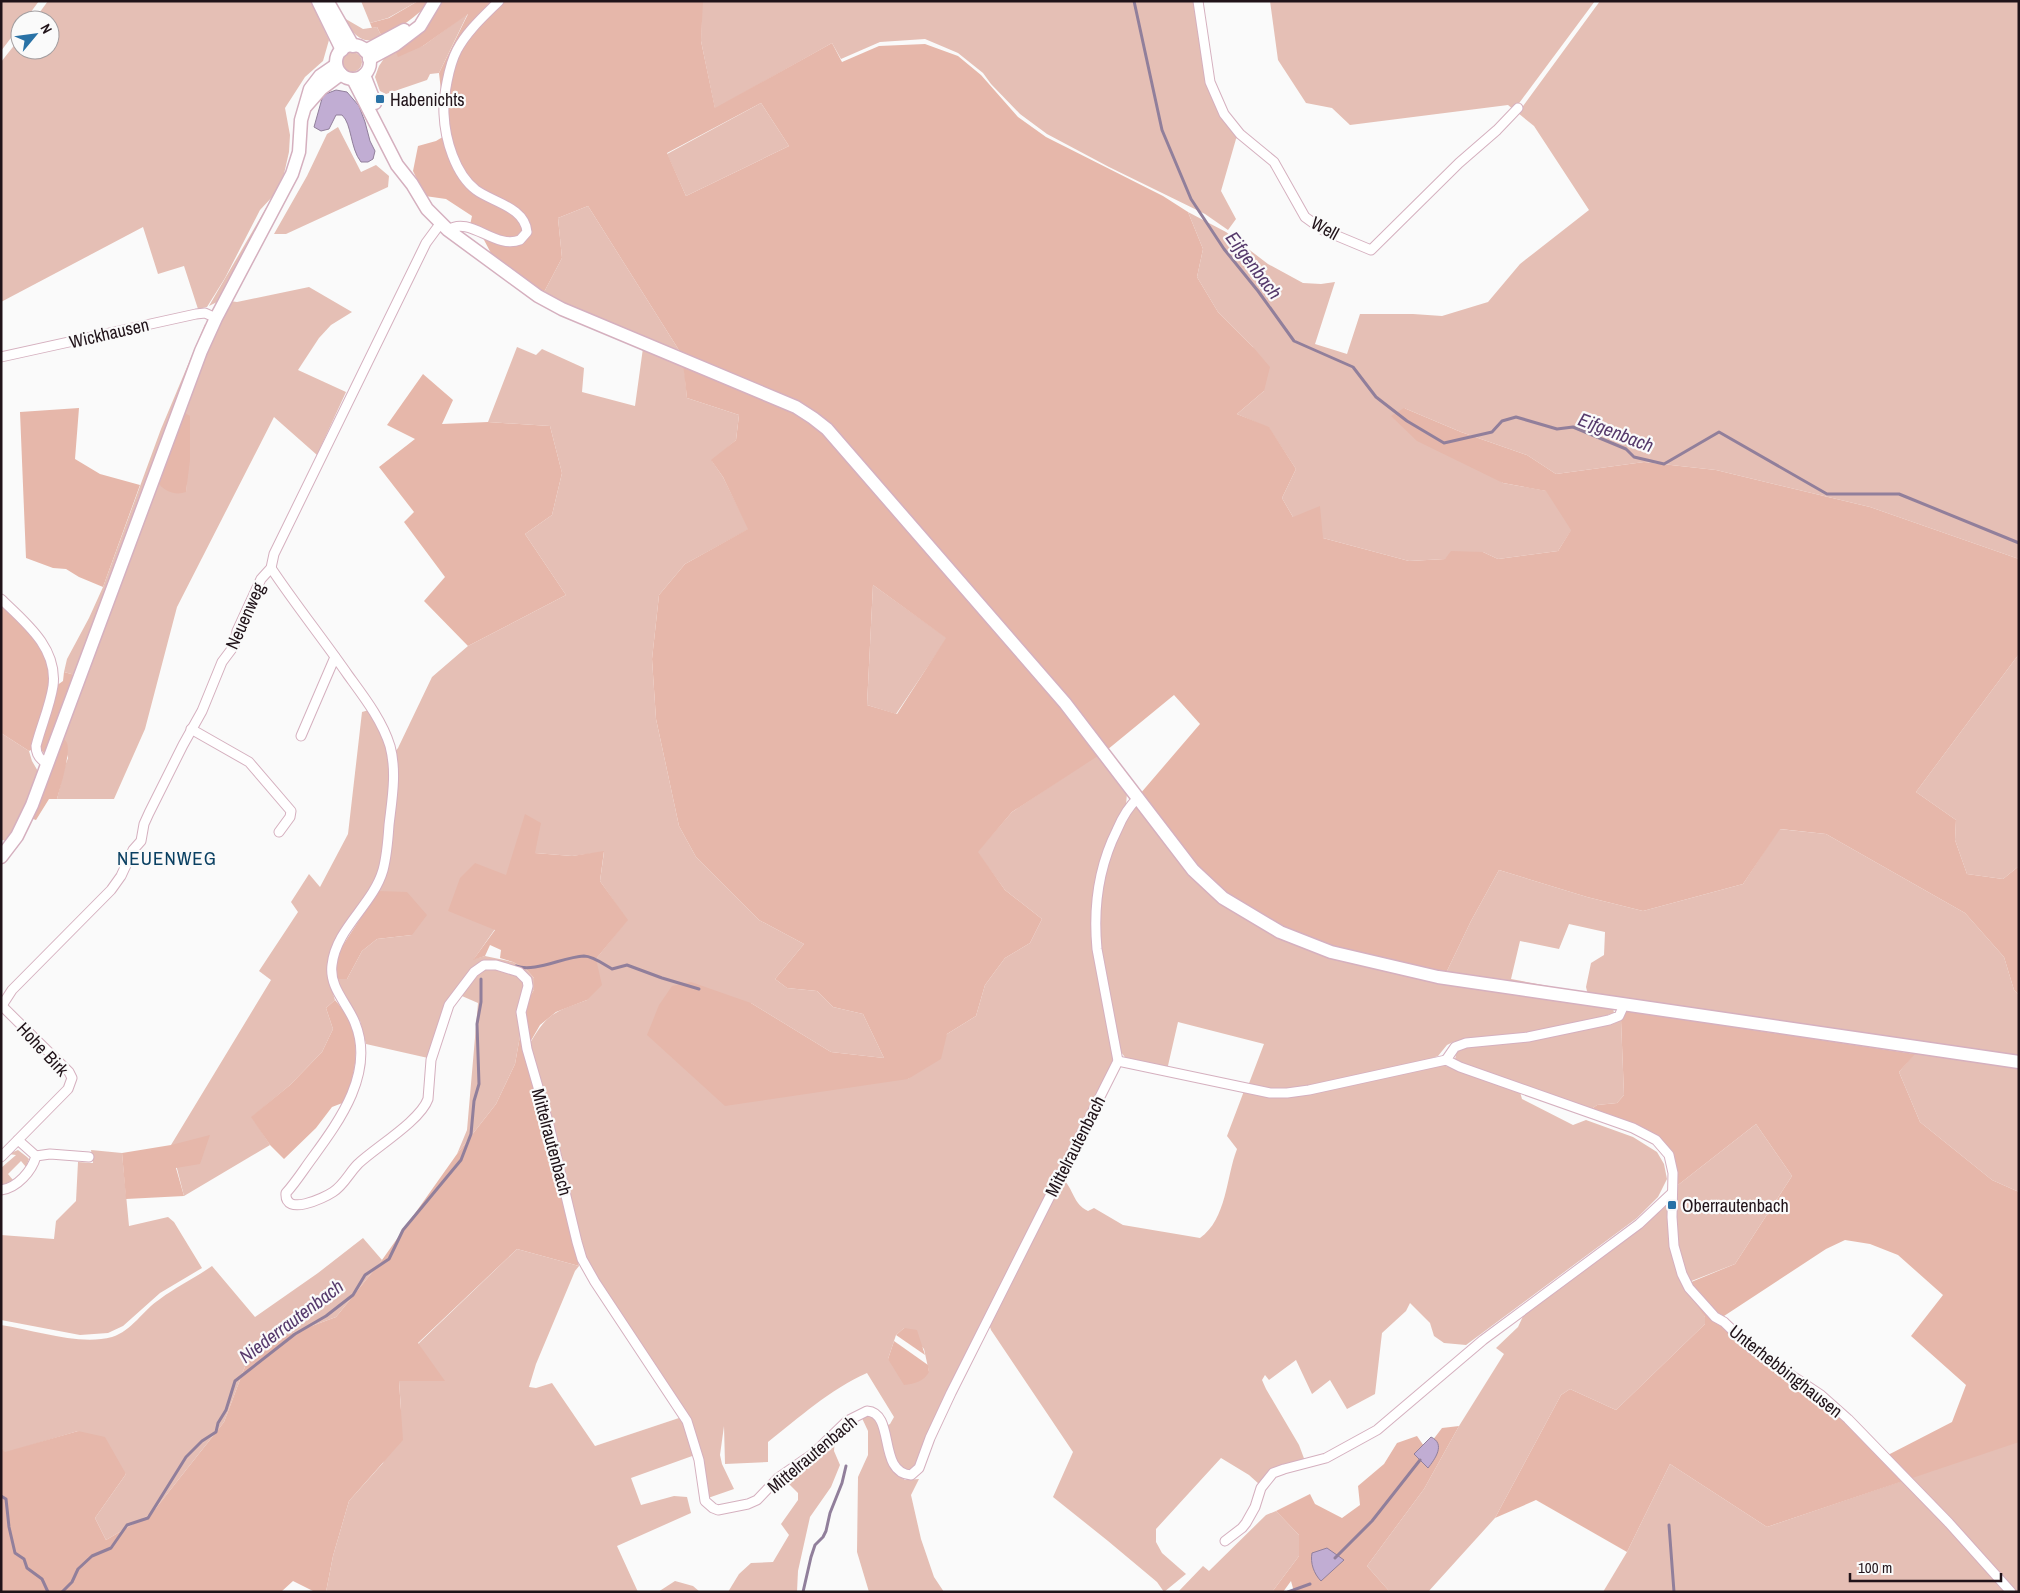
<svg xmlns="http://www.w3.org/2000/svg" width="2020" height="1593" viewBox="0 0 2020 1593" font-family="'Archivo Narrow',sans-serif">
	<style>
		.green { fill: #e5bfb5; fill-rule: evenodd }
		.forest { fill: #e6b7aa; fill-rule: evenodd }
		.water { fill: #c1add3; stroke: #917f9b }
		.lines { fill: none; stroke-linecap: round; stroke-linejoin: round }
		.stream { stroke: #917f9b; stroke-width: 3 }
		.minor-casing { stroke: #d5b0bf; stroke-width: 11 }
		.secondary-casing { stroke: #d5b0bf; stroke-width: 15 }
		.minor { stroke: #fff; stroke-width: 9 }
		.secondary { stroke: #fff; stroke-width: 12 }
		.poi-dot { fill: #2972a6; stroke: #fafafa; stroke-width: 2 }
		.labels { text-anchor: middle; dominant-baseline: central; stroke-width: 4.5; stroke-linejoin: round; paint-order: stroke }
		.poi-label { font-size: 18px; fill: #201319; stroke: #fafafa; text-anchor: start }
		.street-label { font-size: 18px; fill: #201319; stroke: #fafafa }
		.water-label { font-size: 19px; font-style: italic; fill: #563a6c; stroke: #fafafa }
		.neighbourhood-label { font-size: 19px; letter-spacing: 1px; fill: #0a4062; stroke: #fafafa }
	</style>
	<rect width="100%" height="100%" fill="#fafafa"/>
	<g class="green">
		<polygon points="1,1 39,1 25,20 20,20 20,26 1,51"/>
		<polygon points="48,1 315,1 319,14 318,17 329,40 323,61 305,77 285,108 290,135 289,152 284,174 273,196 260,210 225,278 207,307 198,309 184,266 158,274 143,227 1,302 1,62 20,38 20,50 50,50 50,20 34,20"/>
		<polygon points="361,1 418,1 388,18 370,23"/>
		<polygon points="702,1 1197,1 1209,83 1239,135 1236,139 1221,191 1236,219 1228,230 1205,214 1109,167 1047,134 1020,114 991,84 983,73 958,53 925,39 880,42 841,59 832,43 715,109 701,41"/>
		<polygon points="1270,1 1595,1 1514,110 1508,105 1350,125 1332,108 1306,103 1278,60"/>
		<polygon points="1600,1 2019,1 2019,559 1870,507 1716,470 1644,462 1556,474 1527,455 1461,432 1404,408 1503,483 1547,491 1572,529 1558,551 1498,559 1483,552 1445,559 1409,561 1323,538 1293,517 1282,498 1296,469 1269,428 1237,414 1264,391 1253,347 1218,312 1197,277 1203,249 1188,212 1226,232 1268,264 1303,283 1321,284 1335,282 1315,344 1347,354 1360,314 1413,314 1442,316 1488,302 1520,264 1589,210 1534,126 1518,113"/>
		<polygon points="468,13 439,73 430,74 427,80 386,94 380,91 375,77 379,66 385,57 395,50 423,46"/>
		<path d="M344 18 363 29 377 27 382 37C362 47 352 33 344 18Z"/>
		<circle cx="352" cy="62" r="10"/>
		<polygon points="761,103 789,146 686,196 667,154"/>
		<polygon points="338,127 361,172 376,165 389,176 388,187 286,234 274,234 307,176 327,134"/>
		<polygon points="272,203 219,301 209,306 266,208"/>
		<polygon points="588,206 682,355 543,294 562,258 558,218"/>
		<polygon points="309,287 352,312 331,325 319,338 298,370 346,392 317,455 274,417 177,607 145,729 114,799 57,799 65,766 68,758 62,737 157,481 186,492 187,476 183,412 203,359 230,301 237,302"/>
		<polygon points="205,324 206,329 75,675 64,672 67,659 89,618 103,587 161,429"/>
		<path d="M517 347 536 355 542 349 584 368 582 392 635 406 643 348 684 365 687 398 739 415 736 440 712 461 723 477 749 529 685 564 659 595 652 659 656 719 679 826 696 857 759 920 804 944 775 979 787 988 817 991 833 1007 863 1014 884 1058 831 1052 751 1003 659 1005 908 1079 947 1034 976 1016 985 985 1005 958 1030 943 1042 919 1005 890 977 852 1012 812 1099 754 1127 793 1126 805 1094 897 1114 1051 1111 1067 918 1463 911 1470H904L894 1460 886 1426 890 1424 894 1417 867 1373C829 1390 800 1417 768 1442V1462L725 1464 724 1426 720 1455 722 1464 734 1489 708 1498 696 1439 585 1260 529 1045C547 1013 554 1012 587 1000L596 959 627 920 600 881 604 852 572 856 535 853 495 929 474 959 485 956 513 962 526 969 534 978V990L526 1002 515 1064 496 1104 457 1154 467 1130 478 1003 455 993 428 1058 366 1044 360 1021 336 979H347L362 951 377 939 412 935 378 891 394 753 398 748 432 677 468 646 566 595 525 534 552 515 562 473 550 426 488 422ZM904 1328 924 1349 929 1372 888 1359 896 1335Z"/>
		<polygon points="873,585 947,638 896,714 867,705"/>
		<polygon points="2019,654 2019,866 2003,879 1967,874 1955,840 1956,820 1916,792"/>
		<polygon points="369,710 387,745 391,767 384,852 379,876 346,927 328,977 335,1000 326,1008 333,1029 322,1052 290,1085 252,1117 270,1145 184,1196 171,1145 271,980 259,971 298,912 291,902 309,874 320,887 348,834 362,712"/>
		<polygon points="1,733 29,751 32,761 39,773 22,815 8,841 1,840"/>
		<polygon points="1135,807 1140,808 1220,902 1247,920 1276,936 1613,1008 1614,1013 1562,1029 1453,1042 1447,1045 1438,1056 1421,1062 1287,1091 1248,1086 1264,1044 1178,1022 1167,1070 1127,1060 1121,1052 1118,1041 1100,948 1098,914 1107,864 1122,824"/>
		<polygon points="1779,829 1826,834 1965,913 2004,957 2014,990 2019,995 2019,1192 1992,1180 1920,1122 1899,1072 1914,1054 1804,1027 1588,995 1586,987 1591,963 1604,955 1605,932 1569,924 1559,949 1520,941 1511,979 1559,988 1561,991 1446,973 1471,921 1499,870 1587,897 1643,911 1743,884"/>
		<polygon points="1621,1020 1624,1095 1617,1103 1597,1105 1590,1110 1458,1062 1455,1059 1457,1051 1467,1047 1564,1034 1615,1023"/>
		<path d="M1435 1065H1443L1520 1092 1522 1099 1573 1125 1586 1120 1633 1137 1657 1152 1664 1164 1667 1179 1658 1197 1637 1218 1466 1345 1444 1343 1434 1336 1430 1323 1410 1303 1406 1311 1382 1333 1375 1394 1347 1409 1330 1380 1312 1394 1296 1360 1269 1380 1265 1375 1262 1380 1266 1389 1299 1445 1305 1461 1259 1484 1249 1475 1221 1458 1156 1529V1542L1162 1553 1186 1574 1164 1592 1157 1582 1108 1541 1053 1497 1073 1452 991 1330 989 1324 1062 1178C1074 1189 1073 1204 1088 1211L1094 1208 1123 1225 1200 1238C1227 1219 1226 1177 1237 1149L1227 1136 1244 1091 1269 1095Z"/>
		<polygon points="1756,1124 1792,1176 1735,1264 1689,1282 1677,1244 1676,1197 1678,1185"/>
		<polygon points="18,1150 27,1157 29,1159 26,1167 21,1161 8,1174 13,1180 1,1186 1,1168 16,1155 8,1154"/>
		<polygon points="91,1150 122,1153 129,1226 168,1217 174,1222 202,1268 160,1293 123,1326 108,1333 80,1335 1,1320 1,1235 54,1239 56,1221 76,1201 78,1162 93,1163"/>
		<polygon points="1666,1204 1669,1205 1671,1241 1705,1317 1705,1324 1616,1410 1570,1389 1561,1395 1495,1518 1428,1592 1390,1592 1367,1566 1424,1489 1459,1426 1504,1354 1496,1348 1518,1327 1525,1312"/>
		<path d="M363 1238 382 1260 336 1317 252 1348 224 1422 152 1513 106 1540 95 1518 126 1474 78 1431 5 1453 1 1447V1325C35 1330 79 1346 112 1337 132 1331 143 1310 160 1299 176 1287 195 1278 212 1266L255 1317 318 1273Z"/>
		<polygon points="517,1249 579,1266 575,1271 536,1364 529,1387 536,1388 552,1383 595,1446 682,1417 695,1455 631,1478 641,1505 674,1496 687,1497 691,1513 617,1546 638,1592 326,1592 333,1556 349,1501 383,1463 401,1409 399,1381 418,1344"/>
		<polygon points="865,1415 873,1417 877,1421 896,1473 905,1480 919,1479 911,1495 921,1539 934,1577 944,1592 869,1592 857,1552 858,1477 868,1455 868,1431 861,1416"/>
		<polygon points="835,1438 834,1451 840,1465 831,1487 810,1517 798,1571 797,1592 728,1592 739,1574 751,1563 773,1562 789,1535 781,1524 798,1500 798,1493 783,1478"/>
		<polygon points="2019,1441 2019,1592 2015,1592 1907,1478"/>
		<polygon points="1670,1464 1767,1527 1902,1481 1924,1501 2007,1592 1603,1592 1627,1552"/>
		<polygon points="1276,1511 1299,1535 1299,1556 1272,1592 1178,1592 1203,1566 1209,1571 1266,1515"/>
		<polygon points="675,1581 693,1586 700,1592 658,1592"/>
	</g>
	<g class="forest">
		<path d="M418 1H430C416 18 400 27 382 37L377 27 372 28 370 23 389 18Z"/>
		<path d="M441 1H703L701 41 715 108 832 43 842 62 879 46 925 44 958 56 981 75 1018 117 1046 137 1163 196 1188 212 1203 249 1197 277 1218 312 1253 347 1270 367 1264 391 1237 414 1269 427 1296 469 1282 498 1293 517 1320 506 1323 538 1409 561 1445 559 1451 551 1483 552 1498 559 1558 551 1571 530 1546 491 1503 483 1417 441 1391 416 1404 408 1461 432 1527 455 1556 474 1644 462 1716 470 1870 507 2019 559V654L1916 792 1956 820 1955 840 1967 874 2003 879 2019 866V995L2014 990 2004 957 1965 913 1826 834 1780 829 1743 884 1643 911 1587 897 1499 870 1471 921 1446 973 1327 947 1278 926 1224 894 1191 861 1140 794 1200 724 1174 695 1107 750 1012 812 978 852 1005 890 1042 919 1030 943 1005 958 985 985 976 1016 947 1034 941 1059 908 1079 725 1106 647 1035 659 1005 672 986 691 982 751 1003 831 1052 884 1058 863 1014 833 1007 817 991 787 988 775 979 804 944 759 920 696 857 679 826 656 719 652 659 659 595 685 564 748 529 723 477 711 460 736 440 739 415 687 398 682 355 588 206 558 218 562 258 543 294 493 257 483 238 470 225 472 216 446 199 425 196 413 171 418 146 436 141 446 135 439 73 468 14 423 46 398 57 395 50ZM761 103 789 146 686 196 667 153ZM873 585 946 638 897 714 867 705Z"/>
		<polygon points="423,374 453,400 442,424 488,422 550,426 562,473 552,515 525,534 566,595 468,646 424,601 445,577 404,522 414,512 379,467 415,439 387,425"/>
		<polygon points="79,408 75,459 100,474 140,485 103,587 79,577 66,569 53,568 26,558 20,412"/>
		<path d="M183 412 190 416V460L186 492C175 496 163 491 157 481Z"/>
		<path d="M1 605C11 615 22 625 32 635 64 672 43 710 31 750L29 751 1 733Z"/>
		<polygon points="64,672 75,675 48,750 44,753 40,749 40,744 56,686 63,681"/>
		<path d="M62 737C64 739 66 741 67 743 71 753 60 788 57 799H49L36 820 30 818Z"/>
		<polygon points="525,814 541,823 535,853 572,856 604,851 600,881 628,920 596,959 602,985 587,1000 556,1012 540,1025 525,1051 565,1199 579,1266 517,1249 418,1343 445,1381 399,1381 403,1440 349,1501 333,1556 326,1592 315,1592 293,1581 281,1592 1,1592 1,1447 5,1452 78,1431 105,1437 126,1474 95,1518 106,1540 152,1513 224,1422 252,1348 336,1317 382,1260 457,1154 496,1104 515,1064 526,1002 534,990 534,978 526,969 513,962 500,958 501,950 490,945 485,956 473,960 495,930 448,911 460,878 475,863 506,875"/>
		<polygon points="378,891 407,892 427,915 412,935 377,939 362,951 347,979 336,979 336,956"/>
		<path d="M335 1000C364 1032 358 1064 345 1102L332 1107 316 1128 284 1159 270 1145 251 1117 290 1085 322 1052 333 1029 326 1008Z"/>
		<path d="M1626 1011 1915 1054 1899 1072 1920 1122 1992 1180 2019 1192V1442L1767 1527 1670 1464 1627 1552 1536 1500 1495 1518 1561 1395 1570 1389 1616 1410 1705 1324V1317L1684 1285 1735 1264 1792 1176 1756 1124 1678 1185 1676 1166 1655 1135 1625 1121 1590 1110 1597 1105 1617 1103 1624 1095 1621 1020ZM1845 1240 1870 1244 1898 1255 1943 1295 1911 1336 1966 1385 1952 1422 1886 1456 1821 1391 1754 1347 1724 1316 1826 1249Z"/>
		<polygon points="210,1135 200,1164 176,1168 184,1196 126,1199 122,1153 171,1145"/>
		<polygon points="904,1328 917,1330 925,1355 896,1335"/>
		<path d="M894 1341 928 1365 929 1372C924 1381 915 1384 904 1385L888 1359Z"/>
		<polygon points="1459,1426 1424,1489 1367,1566 1390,1592 1294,1592 1291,1581 1283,1592 1272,1592 1299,1556 1299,1535 1276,1511 1310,1494 1315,1504 1342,1518 1360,1505 1358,1486 1384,1464 1397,1443 1417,1436 1426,1449 1442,1428"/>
	</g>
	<g class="water">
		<path d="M336 90 347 92 359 106 365 122 370 141 375 151 373 159 368 162H361C350 148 352 124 342 115H336L329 129 321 131 314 127 323 95Z"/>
		<path d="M1431 1437C1446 1444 1435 1459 1428 1468L1414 1454Z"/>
		<path d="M1327 1548 1344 1560 1321 1581C1314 1574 1310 1563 1312 1553Z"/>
	</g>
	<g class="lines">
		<g class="stream">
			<polyline points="1134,1 1162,130 1191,199 1224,249 1258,291 1294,341 1353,367 1376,397 1407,421 1444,443 1492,432 1502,421 1516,417 1557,429 1573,427 1626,449 1634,457 1664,464 1719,432 1827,494 1899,494 2019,543"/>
			<path d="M516 966C534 973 563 957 584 956 593 956 605 965 612 969L627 965 662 978 699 989"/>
			<polyline points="1,1496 6,1499 9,1527 15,1553 24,1559 27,1568 42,1579 48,1592"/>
			<polyline points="1669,1525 1674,1592"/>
			<polyline points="1335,1558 1372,1521 1420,1460"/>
			<polyline points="62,1592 72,1582 78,1569 92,1556 111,1548 127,1525 148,1518 186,1457 202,1441 216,1432 218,1423 226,1410 235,1381 295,1334 326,1316 353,1295 365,1275 389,1259 403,1230 461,1160 471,1134 474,1101 479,1084 477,1024 481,1002 481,979"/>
			<polyline points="803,1592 811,1557 815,1545 823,1537 826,1531 830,1513 842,1483 846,1466"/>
			<polyline points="1288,1592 1310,1584"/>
		</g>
		<defs>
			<g id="minor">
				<polyline points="1198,1 1210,82 1224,114 1240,134 1274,162 1305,217 1323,230 1371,250 1459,163 1497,130 1518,108"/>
				<path d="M448 230C470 215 495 250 520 240L527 232C525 207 492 202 476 190 455 174 445 139 444 114 443 97 449 65 457 50 467 31 484 16 499 1"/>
				<polyline points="1,357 196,314 205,313 216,318"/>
				<path d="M271 568C295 604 323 639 348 675 364 697 382 720 390 746 397 772 392 799 389 825 388 840 387 855 383 870 373 905 336 928 332 965 329 988 348 1004 355 1023 375 1072 340 1120 313 1157 304 1169 296 1182 286 1193 284 1217 324 1198 333 1192 344 1185 349 1173 358 1164 376 1147 420 1121 428 1099L431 1060 449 1005 474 972 484 965H496L519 972 527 980 528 986 521 1012 527 1049 549 1125 577 1242 582 1259 595 1282 687 1421 699 1460 705 1501 713 1508 718 1510 748 1504 757 1500 778 1478 814 1453 847 1421 867 1411C896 1413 877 1473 911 1475L919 1468 930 1438 951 1393 1118 1061 1097 949C1093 907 1098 868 1117 830 1122 818 1128 807 1138 798"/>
				<path d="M1 599C25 622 58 648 53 686 50 706 41 726 36 746 36 755 40 760 48 764"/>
				<polyline points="191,729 249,762 291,811 290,817 279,832"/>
				<polyline points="301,736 335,657"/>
				<polyline points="1,1007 12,990 111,890 121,876 133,850 141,841 144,824 149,813 183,745 202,711 222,662 234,646 237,631 261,579 271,568 274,554 426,243 440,224"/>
				<polyline points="1446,1060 1460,1067 1633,1128 1656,1140 1669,1155 1673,1173 1672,1217 1674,1246 1682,1274 1689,1288 1715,1317 1724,1322 1752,1349 1821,1395 1848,1419 1949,1523 2011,1592"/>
				<polyline points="1446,1060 1455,1047 1466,1043 1528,1037 1609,1020 1619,1016 1624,1005"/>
				<polyline points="1118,1061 1270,1093 1287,1093 1309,1090 1446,1060"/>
				<polyline points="36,1156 50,1154 89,1157"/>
				<polyline points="1,1157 68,1089 72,1078 69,1072 3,1007"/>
				<path d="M1 1190C17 1188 32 1171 36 1156L18 1140"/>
				<polyline points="1225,1541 1242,1528 1246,1523 1255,1507 1261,1488 1273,1473 1284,1469 1326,1458 1377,1430 1483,1340 1639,1224 1672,1193"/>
			</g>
			<g id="secondary">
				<polyline points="318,1 342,50"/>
				<polyline points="329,4 353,46"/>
				<circle cx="353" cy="62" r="17"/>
				<polyline points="365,51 404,30"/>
				<polyline points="369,59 395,45 420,26 435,1"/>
				<polyline points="364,75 375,103"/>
				<polyline points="353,79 397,165 412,184 427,209 448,230 538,296 562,309 796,407 813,418 827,429 1065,703 1193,870 1223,898 1280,932 1331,952 1438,977 2019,1062"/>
				<polyline points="306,106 321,89 341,74"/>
				<polyline points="1,857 17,836 32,805 201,351 216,318 292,174 299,152 301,120 310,89 320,76 336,65"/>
			</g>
		</defs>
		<use href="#minor" class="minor-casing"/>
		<use href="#secondary" class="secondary-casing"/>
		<use href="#minor" class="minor"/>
		<use href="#secondary" class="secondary"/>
	</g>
	<g class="poi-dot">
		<rect x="375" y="94" width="10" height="10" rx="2.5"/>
		<rect x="1667" y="1200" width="10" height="10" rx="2.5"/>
	</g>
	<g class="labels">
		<g class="poi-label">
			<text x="390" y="99">Habenichts</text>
			<text x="1682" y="1205">Oberrautenbach</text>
		</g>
		<g class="street-label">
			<text transform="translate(1325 228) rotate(29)">Well</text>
			<text transform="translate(109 333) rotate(-13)">Wickhausen</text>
			<text transform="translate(245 616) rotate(-66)">Neuenweg</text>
			<text transform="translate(43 1049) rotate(47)">Hohe Birk</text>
			<text transform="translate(552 1142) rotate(75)">Mittelrautenbach</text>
			<text transform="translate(1075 1146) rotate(-63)">Mittelrautenbach</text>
			<text transform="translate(1786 1371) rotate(38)">Unterhebbinghausen</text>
			<text transform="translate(812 1454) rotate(-40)">Mittelrautenbach</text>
		</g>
		<g class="water-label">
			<text transform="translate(1254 265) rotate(53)">Eifgenbach</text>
			<text transform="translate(1616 432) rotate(21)">Eifgenbach</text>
			<text transform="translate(291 1321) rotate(-37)">Niederrautenbach</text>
		</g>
		<g class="neighbourhood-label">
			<text x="167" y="858">NEUENWEG</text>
		</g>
	</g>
	<rect width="2020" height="1593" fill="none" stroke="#201319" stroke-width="5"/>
	<g transform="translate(35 35) rotate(61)"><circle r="24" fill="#fafafa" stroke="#a39ea0"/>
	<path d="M0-4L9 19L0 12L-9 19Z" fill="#2972a6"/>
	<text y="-8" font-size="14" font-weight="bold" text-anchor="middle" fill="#201319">N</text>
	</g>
	<path d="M1850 1573v8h151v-8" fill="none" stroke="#201319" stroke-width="2.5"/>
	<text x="1858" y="1573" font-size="15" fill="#201319" stroke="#fafafa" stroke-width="4" paint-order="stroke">100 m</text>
</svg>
